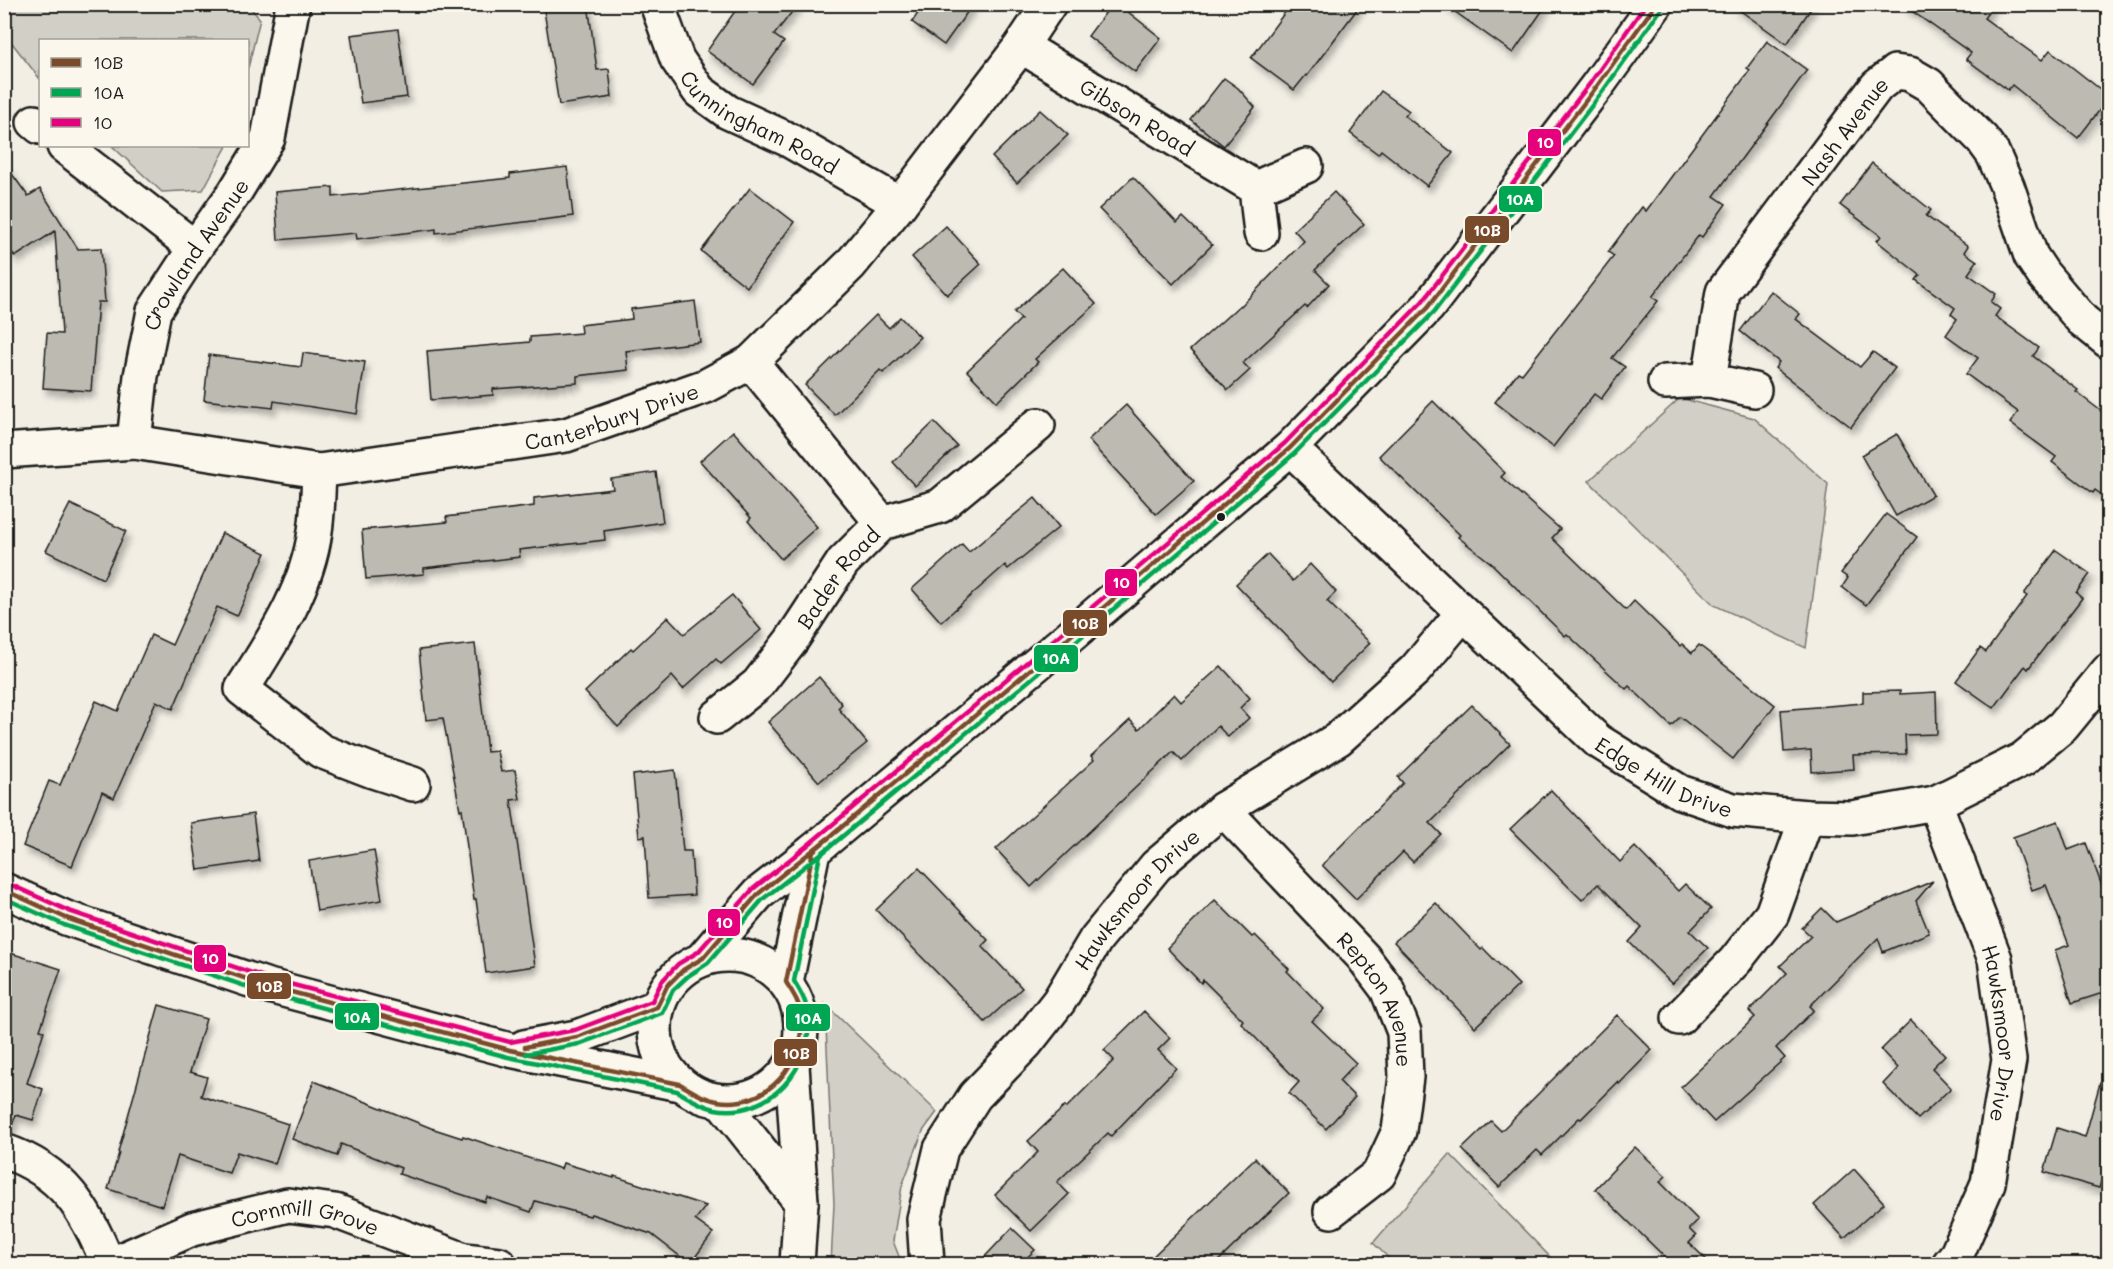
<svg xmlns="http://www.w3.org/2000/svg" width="2113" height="1269" viewBox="0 0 2113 1269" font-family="Mali,sans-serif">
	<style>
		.green { fill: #d2cfc6; stroke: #777671; stroke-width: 1.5 }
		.building { fill: #bdbab1; stroke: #1c1c1c; stroke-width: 1.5; filter: url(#shadow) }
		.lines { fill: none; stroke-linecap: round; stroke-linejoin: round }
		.minor-casing { stroke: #1c1c1c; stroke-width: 38 }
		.tertiary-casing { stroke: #1c1c1c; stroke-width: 38 }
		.minor { stroke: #fbf7ec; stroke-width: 33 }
		.tertiary { stroke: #fbf7ec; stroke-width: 33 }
		.bus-1-casing { stroke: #fbf7ec; stroke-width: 9 }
		.bus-2-casing { stroke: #fbf7ec; stroke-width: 9 }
		.bus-3-casing { stroke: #fbf7ec; stroke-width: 9 }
		.bus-1 { stroke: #7a4b2a; stroke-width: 4.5 }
		.bus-2 { stroke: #00a651; stroke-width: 4.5 }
		.bus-3 { stroke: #e5007d; stroke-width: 4.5 }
		.bus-dot { fill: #1c1c1c; stroke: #fbf7ec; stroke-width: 2 }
		.labels { text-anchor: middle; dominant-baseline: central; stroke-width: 4.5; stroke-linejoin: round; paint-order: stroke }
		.street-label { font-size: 21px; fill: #1c1c1c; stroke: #fbf7ec }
		.line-badge { stroke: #fbf7ec; stroke-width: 2 }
		.badge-label { font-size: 16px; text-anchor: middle; font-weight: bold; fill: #fff }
	</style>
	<defs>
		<filter id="shadow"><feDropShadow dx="3.5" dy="6" stdDeviation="3" flood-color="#0004"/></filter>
	</defs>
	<rect width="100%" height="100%" fill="#f2eee4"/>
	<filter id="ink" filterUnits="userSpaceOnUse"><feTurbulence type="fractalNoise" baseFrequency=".0167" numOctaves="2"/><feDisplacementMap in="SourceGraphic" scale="12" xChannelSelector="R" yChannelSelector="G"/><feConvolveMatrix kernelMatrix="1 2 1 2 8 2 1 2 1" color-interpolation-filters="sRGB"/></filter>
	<g filter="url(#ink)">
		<g class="green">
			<polygon points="5,4 248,5 260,19 248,68 248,40 40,40 40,79 5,34"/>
			<polygon points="112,146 227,146 203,190 162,192"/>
			<polygon points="1680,398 1754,418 1828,484 1806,648 1714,605 1589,481"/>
			<polygon points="825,1004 937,1112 923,1131 902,1186 893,1241 902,1264 831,1264 834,1204"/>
			<polygon points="1450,1154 1557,1264 1395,1264 1373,1243"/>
		</g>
		<g class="building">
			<polygon points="543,4 588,4 597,70 609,69 612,97 559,105"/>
			<polygon points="740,4 798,4 774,35 784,42 753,84 707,51"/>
			<polygon points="924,4 973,4 944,45 912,22"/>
			<polygon points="1112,4 1118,4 1161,38 1135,72 1088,36"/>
			<polygon points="1291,4 1361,4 1307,76 1306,75 1294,90 1251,58"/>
			<polygon points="1444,4 1547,4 1513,53"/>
			<polygon points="1731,4 1814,4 1787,44"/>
			<polygon points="1902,4 1994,4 1984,18 2042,60 2050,50 2109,96 2109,98 2078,138 2012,85 2008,90 1966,59 1971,53"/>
			<polygon points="398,29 407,97 361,103 351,35"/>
			<polygon points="1767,41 1807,70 1714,196 1726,204 1702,237 1699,235 1652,297 1658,301 1612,358 1625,367 1601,399 1594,394 1553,447 1495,402 1518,372 1522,374 1614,256 1608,252 1642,207 1646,211 1750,70 1747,68"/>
			<polygon points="1224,78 1238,88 1255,107 1224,146 1191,120"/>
			<polygon points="1381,91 1409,111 1405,116 1453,153 1427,186 1381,150 1378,154 1350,133"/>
			<polygon points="1040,110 1068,135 1017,183 992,157"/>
			<polygon points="4,163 28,196 40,189 78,249 101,248 105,302 98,302 91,391 43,388 47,333 62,334 55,231 15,257 4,241"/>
			<polygon points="1872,163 1931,210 1926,216 1968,246 1964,252 1977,261 1968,274 1996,294 1991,302 2000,309 1995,316 2039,348 2033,356 2078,390 2076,392 2109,417 2109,500 2095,490 2093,493 2052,462 2056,457 2010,423 2018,412 1966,374 1978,358 1946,335 1957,319 1951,314 1955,308 1916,280 1920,275 1877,241 1881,236 1840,205"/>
			<polygon points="567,167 573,216 436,233 436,229 357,239 356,233 278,240 275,192 333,187 333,197 510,178 510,174"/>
			<polygon points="1133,177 1177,223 1183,217 1212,245 1173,284 1099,209"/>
			<polygon points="750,188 794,222 747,287 701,251"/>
			<polygon points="1334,192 1364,224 1315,270 1329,284 1307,308 1305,306 1243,363 1250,370 1228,390 1190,350 1240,305 1241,306 1304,241 1294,230"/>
			<polygon points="946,226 981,264 947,295 912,257"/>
			<polygon points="1063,268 1096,304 1035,359 1038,362 997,402 967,371 1021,319 1014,312"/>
			<polygon points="1771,291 1800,314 1796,319 1860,367 1873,352 1895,368 1851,427 1775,368 1779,362 1740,331"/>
			<polygon points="695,301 700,342 626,351 628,370 577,376 577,383 493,389 493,395 431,400 427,351 530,342 530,337 581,333 580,325 632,319 631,309"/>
			<polygon points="876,315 889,328 900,317 920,337 883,373 880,370 835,415 805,385"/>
			<polygon points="303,353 365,362 357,414 274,401 273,408 204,400 209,355 301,367"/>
			<polygon points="1433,401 1505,473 1501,477 1560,529 1552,538 1626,610 1634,601 1680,646 1682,644 1692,653 1699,645 1775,705 1733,759 1680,717 1671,726 1629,686 1626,689 1567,634 1565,636 1491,563 1458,537 1460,535 1379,456"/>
			<polygon points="1126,405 1194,481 1156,514 1088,440"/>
			<polygon points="934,422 957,446 915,486 893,462"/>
			<polygon points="733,431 817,527 781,559 748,521 751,518 700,461"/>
			<polygon points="1897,434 1933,495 1896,516 1861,455"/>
			<polygon points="656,472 663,522 604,531 605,540 519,550 520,557 424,568 424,574 366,579 362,530 447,522 446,517 534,506 534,498 613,489 611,479"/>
			<polygon points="1035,498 1059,527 1008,569 1005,565 941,622 912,589 962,544 969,552"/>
			<polygon points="70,504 126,531 103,579 46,551"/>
			<polygon points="1886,514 1917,537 1866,605 1842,587 1848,578 1841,573"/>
			<polygon points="222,533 266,553 237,616 217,607 173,709 156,701 114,798 102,792 72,866 23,846 49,781 60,785 96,701 118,711 151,635 172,645"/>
			<polygon points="2056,550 2090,574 2076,593 2082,598 2028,669 2025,666 1994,708 1956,681 1980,648 1986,652 2027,596 2024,594"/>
			<polygon points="1268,554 1293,581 1310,564 1336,592 1327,601 1370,643 1331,682 1236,584"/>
			<polygon points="732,595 761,630 721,664 716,659 683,689 672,676 618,727 585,692 631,648 633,650 668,617 684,634"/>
			<polygon points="475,644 487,752 497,751 501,772 515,770 520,799 511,800 535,966 486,973 476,899 474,900 462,809 460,810 443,718 426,720 419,650"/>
			<polygon points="1221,666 1250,698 1240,708 1249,718 1228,737 1218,726 1182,761 1173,752 1031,887 996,849 1094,760 1091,756 1130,720 1139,729 1174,694 1181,702"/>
			<polygon points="819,677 842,704 838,708 867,743 819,782 768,722"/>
			<polygon points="1900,691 1900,694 1936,692 1937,734 1905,735 1906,754 1853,755 1854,769 1812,772 1811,750 1784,752 1781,710 1863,703 1863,692"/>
			<polygon points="1472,705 1510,744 1430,823 1441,834 1413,862 1403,852 1356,899 1322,865 1403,783 1398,777"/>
			<polygon points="675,770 683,851 691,851 694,895 649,898 645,836 639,837 633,775"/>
			<polygon points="1551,790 1620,862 1635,847 1678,891 1685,884 1711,909 1690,931 1708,948 1672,984 1629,942 1642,928 1598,884 1582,900 1510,829"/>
			<polygon points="253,814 259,861 198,870 191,823"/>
			<polygon points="2058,821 2068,850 2086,843 2109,905 2109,991 2072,1003 2055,950 2069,945 2046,885 2032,890 2013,837"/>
			<polygon points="374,850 382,900 317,911 309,861"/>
			<polygon points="919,868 988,940 982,946 1022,988 985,1022 876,910"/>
			<polygon points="1933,881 1916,901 1929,933 1883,952 1878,938 1810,1006 1814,1010 1776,1048 1785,1058 1714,1122 1681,1087 1755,1017 1749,1011 1787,973 1780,966 1811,936 1802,928 1822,908 1836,922"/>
			<polygon points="1215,900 1252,937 1255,935 1289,969 1287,971 1324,1009 1312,1021 1356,1063 1339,1081 1355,1097 1326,1129 1289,1093 1299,1082 1241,1023 1243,1020 1203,980 1201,983 1167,948"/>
			<polygon points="1436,903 1481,950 1483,948 1519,985 1475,1027 1394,942"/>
			<polygon points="4,951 61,969 40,1030 44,1031 27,1083 43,1089 33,1120 16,1115 9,1133 4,1133"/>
			<polygon points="159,1005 206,1019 190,1072 207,1077 201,1096 288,1124 275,1164 237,1152 229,1173 178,1156 162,1206 108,1189 119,1153 118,1152"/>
			<polygon points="1144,1011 1170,1038 1158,1050 1176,1068 1111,1136 1108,1133 1057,1182 1069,1194 1031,1231 995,1195 1038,1152 1028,1141 1065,1106 1066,1108 1114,1060 1104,1050"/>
			<polygon points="1617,1015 1652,1050 1619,1084 1618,1082 1581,1119 1579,1118 1542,1155 1537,1150 1499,1187 1462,1149 1491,1121 1501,1131"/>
			<polygon points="1911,1020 1945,1055 1932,1068 1951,1088 1918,1119 1883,1084 1898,1068 1881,1050"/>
			<polygon points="314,1081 431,1128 462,1138 463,1136 561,1169 563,1163 614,1178 614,1176 706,1206 695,1220 713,1233 690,1264 651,1234 591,1214 590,1216 535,1201 531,1212 487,1197 485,1202 399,1174 401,1168 341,1144 337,1156 292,1139"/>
			<polygon points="2100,1083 2109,1084 2109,1156 2099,1188 2044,1172 2057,1128 2085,1137"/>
			<polygon points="1635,1147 1666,1176 1660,1182 1698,1220 1689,1229 1696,1236 1689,1243 1711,1264 1672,1264 1595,1189"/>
			<polygon points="1255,1158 1289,1193 1215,1264 1145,1264"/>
			<polygon points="1854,1169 1884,1203 1844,1238 1814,1205"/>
			<polygon points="1012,1228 1035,1250 1020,1264 978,1264"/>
		</g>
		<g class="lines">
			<defs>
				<g id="minor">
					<path id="s1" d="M657 4 677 59 699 91 728 112 787 139 900 204"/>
					<path id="s2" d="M1021 46 1256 188"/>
					<polyline points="34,122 40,127"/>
					<polyline points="64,146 195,248"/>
					<polyline points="1261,233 1256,188 1306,166"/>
					<polyline points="751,362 882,523"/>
					<path id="s3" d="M1709 380 1723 292 1877 86 1895 72 1910 74 1929 85 1982 139 1993 154 2007 186 2031 256 2043 274 2082 320 2108 341"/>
					<polyline points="1665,382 1709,380 1754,390"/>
					<path id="s4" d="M134 442 141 376 154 311 195 248 235 192 268 138 293 4"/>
					<path id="s5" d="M1290 448 1598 741 1680 792 1733 810 1807 817 1852 818 1935 803 2023 759 2063 726 2108 671"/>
					<path id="s6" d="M4 451 134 442 319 471 566 435 706 386 751 362 850 265 900 204 1021 46 1049 4"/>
					<path d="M319 471C318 491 318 512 315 531 307 590 273 640 242 689L321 751 373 771 413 784"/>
					<path id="s7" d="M717 717 758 684 791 641 843 562 882 523 940 506 1038 425"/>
					<path id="s8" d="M1935 803 1995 959 2009 1060 1988 1183 1957 1254 1949 1264"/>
					<path id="s9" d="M1223 809 1363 957 1387 989 1404 1032 1406 1077 1399 1131 1379 1174 1331 1211"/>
					<polyline points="1679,1018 1735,961 1772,914 1807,817"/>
					<path d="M4 1151C63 1171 86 1209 108 1264"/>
					<path id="s10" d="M112 1264 192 1229 288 1205 335 1211 464 1260 499 1264"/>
					<path id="s11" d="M927 1264 924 1219 941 1149 975 1096 1026 1043 1059 1001 1096 939 1156 866 1223 809 1338 739 1415 670 1463 613"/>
				</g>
				<g id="tertiary">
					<polyline points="4,890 66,918 265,985 510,1050 680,1084"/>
					<circle cx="728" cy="1028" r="73"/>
					<polyline points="703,958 758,894 813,851 1062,643 1290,448 1428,307 1597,86 1656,4"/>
					<polyline points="786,982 813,851"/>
					<polyline points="524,1047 577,1037 657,1007"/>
					<polyline points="792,1065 801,1202 797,1264"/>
					<polyline points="722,1102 801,1202"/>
				</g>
			</defs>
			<use href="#minor" class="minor-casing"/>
			<use href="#tertiary" class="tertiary-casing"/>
			<use href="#minor" class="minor"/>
			<use href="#tertiary" class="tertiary"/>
			<defs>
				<g id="bus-1">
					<path d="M4 890 66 918 265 985 510 1050 680 1084C692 1091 704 1099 717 1101 767 1110 806 1062 801 1015 800 1003 792 992 786 982L813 851 1062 643 1290 448 1428 307 1597 86 1656 4"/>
					<polyline points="525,1047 577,1037 657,1007 667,986 683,970 703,958 758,894 827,839"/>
				</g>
				<g id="bus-2">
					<path d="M4 898 64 925 263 992 508 1057 677 1091C689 1098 701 1106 715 1109 769 1119 814 1067 808 1015 807 1002 800 991 794 981L820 855 1067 649 1295 453 1434 312 1603 91 1662 8"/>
					<polyline points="526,1054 579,1044 662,1013 673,990 688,976 708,963 763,899 832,845"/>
				</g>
				<polyline id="bus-3" points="7,883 69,911 267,978 510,1042 575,1030 652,1001 662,981 678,964 698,952 753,889 808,845 1057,637 1285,443 1422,302 1591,82 1646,4"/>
			</defs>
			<use href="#bus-1" class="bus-1-casing"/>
			<use href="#bus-2" class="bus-2-casing"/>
			<use href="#bus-3" class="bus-3-casing"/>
			<use href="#bus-1" class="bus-1"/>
			<use href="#bus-2" class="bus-2"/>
			<use href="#bus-3" class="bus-3"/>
		</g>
	</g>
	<circle class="bus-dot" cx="1221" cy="517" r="5"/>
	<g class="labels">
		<g class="street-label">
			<text stroke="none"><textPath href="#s2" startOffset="136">Gibson Road</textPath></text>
			<text stroke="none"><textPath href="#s1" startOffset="165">Cunningham Road</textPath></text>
			<text stroke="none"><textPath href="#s3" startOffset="291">Nash Avenue</textPath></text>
			<text stroke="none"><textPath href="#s4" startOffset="202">Crowland Avenue</textPath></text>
			<text stroke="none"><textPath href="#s6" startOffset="616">Canterbury Drive</textPath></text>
			<text stroke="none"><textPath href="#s7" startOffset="186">Bader Road</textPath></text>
			<text stroke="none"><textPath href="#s5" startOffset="501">Edge Hill Drive</textPath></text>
			<text stroke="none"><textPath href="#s11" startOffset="436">Hawksmoor Drive</textPath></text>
			<text stroke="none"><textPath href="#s9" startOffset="249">Repton Avenue</textPath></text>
			<text stroke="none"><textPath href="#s8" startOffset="242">Hawksmoor Drive</textPath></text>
			<text stroke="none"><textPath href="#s10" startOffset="204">Cornmill Grove</textPath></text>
		</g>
	</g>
	<g class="line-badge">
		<rect x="1527" y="128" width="35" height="29" rx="6" fill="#e5007d"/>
		<rect x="1498" y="185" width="45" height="28" rx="6" fill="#00a651"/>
		<rect x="1464" y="215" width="46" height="29" rx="6" fill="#7a4b2a"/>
		<rect x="1104" y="568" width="34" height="29" rx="6" fill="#e5007d"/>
		<rect x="1062" y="609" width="46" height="28" rx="6" fill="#7a4b2a"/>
		<rect x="1033" y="644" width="46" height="29" rx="6" fill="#00a651"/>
		<rect x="707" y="908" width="34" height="29" rx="6" fill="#e5007d"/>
		<rect x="193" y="944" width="34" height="29" rx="6" fill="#e5007d"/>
		<rect x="246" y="972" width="46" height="28" rx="6" fill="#7a4b2a"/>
		<rect x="334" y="1002" width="46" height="29" rx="6" fill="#00a651"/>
		<rect x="785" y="1003" width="46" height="29" rx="6" fill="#00a651"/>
		<rect x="773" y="1038" width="45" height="29" rx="6" fill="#7a4b2a"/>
	</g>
	<g class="badge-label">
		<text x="1545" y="148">10</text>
		<text x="1520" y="205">10A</text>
		<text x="1487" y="236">10B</text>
		<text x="1121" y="588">10</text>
		<text x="1085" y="629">10B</text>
		<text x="1056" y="664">10A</text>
		<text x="724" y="928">10</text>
		<text x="210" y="964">10</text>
		<text x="269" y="992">10B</text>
		<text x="357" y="1023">10A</text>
		<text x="808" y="1024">10A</text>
		<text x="796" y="1059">10B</text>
	</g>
	<rect width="2113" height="1269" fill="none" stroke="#fbf7ec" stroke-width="24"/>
	<rect x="12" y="12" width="2089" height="1245" fill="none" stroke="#1c1c1c" stroke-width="2" filter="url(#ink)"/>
	<rect x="39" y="39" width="210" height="108" fill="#fbf7ec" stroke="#a29f99" stroke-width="1.5"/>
	<rect x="51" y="58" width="30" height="9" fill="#7a4b2a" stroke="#a29f99" stroke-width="1.5"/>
	<text x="93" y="69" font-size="18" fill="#1c1c1c">10B</text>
	<rect x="51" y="88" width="30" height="9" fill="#00a651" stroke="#a29f99" stroke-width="1.5"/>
	<text x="93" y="99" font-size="18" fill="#1c1c1c">10A</text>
	<rect x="51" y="118" width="30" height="9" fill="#e5007d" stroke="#a29f99" stroke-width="1.5"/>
	<text x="93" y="129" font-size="18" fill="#1c1c1c">10</text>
</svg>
